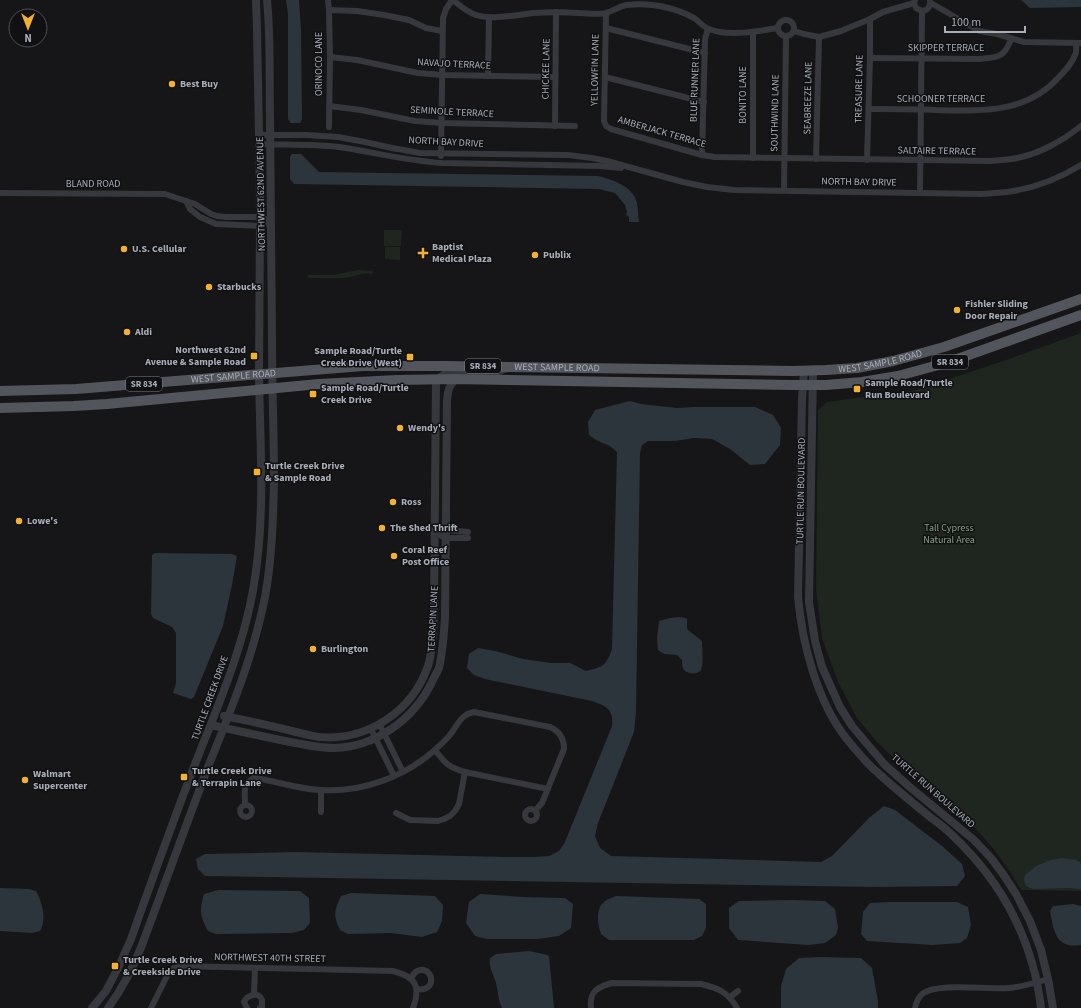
<svg xmlns="http://www.w3.org/2000/svg" width="1081" height="1008" viewBox="0 0 1081 1008" font-family="'Source Sans 3',sans-serif">
	<style>
		.green { fill: #1e261f }
		.water { fill: #2c353c }
		.lines { fill: none; stroke-linecap: round; stroke-linejoin: round }
		.minor { stroke: #37383d; stroke-width: 6 }
		.tertiary { stroke: #37383d; stroke-width: 8 }
		.primary { stroke: #53555c; stroke-width: 10 }
		.poi-dot { fill: #f2b134; stroke: #111113; stroke-width: 1.5 }
		.labels { text-anchor: middle; dominant-baseline: central; stroke-width: 3; stroke-linejoin: round; paint-order: stroke }
		.shield { fill: #111113; stroke: #7b7e86; stroke-width: 1 }
		.shield-label { font-size: 9px; font-weight: bold; fill: #a8adb8 }
		.street-label { font-size: 10px; fill: #a8adb8; stroke: #111113 }
		.poi-label { font-size: 10px; font-weight: bold; fill: #a8adb8; stroke: #111113; text-anchor: start }
		.park-label { font-size: 10px; fill: #7fa381; stroke: #111113 }
	</style>
	<rect width="100%" height="100%" fill="#161618"/>
	<g class="green">
		<polygon points="384,230 402,230 401,246 384,246"/>
		<polygon points="385,247 400,247 400,260 385,259"/>
		<path d="M358 270 373 271V272L372 274C362 272 354 277 344 278 332 279 321 278 309 278L307 276 309 275H334Z"/>
		<polygon points="1081,333 1081,891 1021,890 1011,873 992,847 966,818 899,763 877,742 857,718 838,682 822,638 816,589 818,410 827,402 916,390 1009,359"/>
	</g>
	<g class="water">
		<polygon points="286,0 299,0 301,29 302,119 300,123 291,123 288,119 288,14"/>
		<polygon points="1021,0 1081,0 1081,7 1030,8"/>
		<path d="M292 154H301L319 172 598 176C613 180 633 186 637 203 638 209 638 216 639 222H629V217L626 215 627 212 625 205 615 193 599 189 294 184 290 179V157Z"/>
		<path d="M630 401 641 404 677 408 693 407H755L773 415 781 428 780 445 765 464 750 465 730 449 712 439 694 438 675 441H648L642 445 640 453 636 712 634 732 598 823 595 836 600 848 611 856 821 862 832 856 870 817 884 806 895 810 942 846 962 864 965 876 957 886 876 887 205 876 198 869 196 859 205 854 297 852 505 857H534L549 856 559 851 565 842 612 726C614 709 606 706 592 701L485 679 474 675 467 668 469 654 478 648 495 651 523 659 551 663H570L586 671C603 667 606 666 612 649L617 452 610 446 596 440 589 435 588 422 595 410Z"/>
		<polygon points="155,553 232,554 237,556 232,585 223,626 194,697 191,699 173,693 175,687 176,683 176,633 172,627 153,618 151,614 152,559 152,555"/>
		<path d="M680 617 685 618 687 619V628L688 630 702 641C702 648 704 664 701 670 698 675 688 674 684 670 682 667 682 664 682 660L677 655 664 654 658 650 657 638 659 621 670 618Z"/>
		<polygon points="1062,858 1076,860 1081,863 1081,889 1068,888 1033,889 1026,886 1024,880 1025,875 1036,866 1051,860"/>
		<path d="M0 888 29 889 36 891C42 902 47 920 40 931L32 933 0 931Z"/>
		<path d="M218 890 300 891 309 898 310 923 304 930 292 933 216 934 208 931C200 916 199 911 204 894Z"/>
		<path d="M351 893 435 896 443 905 442 921 437 932 422 937 391 933 348 934 340 930C333 916 334 910 341 896Z"/>
		<polygon points="480,894 523,897 565,898 573,904 571,928 559,936 538,939 487,939 475,936 466,923 469,902"/>
		<path d="M616 896 699 899 706 904V928L702 936 694 940H609L601 934C598 924 595 910 604 902 607 899 612 898 616 896Z"/>
		<polygon points="792,900 825,901 835,909 838,928 836,935 825,943 808,945 738,940 729,928 729,908 739,901"/>
		<polygon points="890,902 957,902 968,907 971,925 967,938 960,943 933,945 867,941 861,934 863,912 870,903"/>
		<path d="M1073 904 1081 906V945C1056 949 1054 932 1050 911L1053 906Z"/>
		<path d="M529 951 544 954 549 956 554 1008H502C498 1000 498 991 496 983 494 975 488 966 490 958L496 954Z"/>
		<polygon points="820,957 861,958 872,968 878,1001 878,1008 781,1008 781,986 786,969 799,958"/>
	</g>
	<g class="lines">
		<g class="minor">
			<polyline points="328,0 329,10 330,57 329,127"/>
			<path d="M453 0C460 6 467 12 476 15 492 20 517 15 533 13 549 12 564 12 579 13 586 13 600 15 606 13 613 11 618 7 626 5 649 2 674 7 694 18 699 21 703 27 709 29 729 37 758 31 778 28"/>
			<path d="M915 0 914 3 916 8 922 11C928 10 931 6 930 0"/>
			<polyline points="931,3 979,31 997,34 1024,42 1081,43"/>
			<polyline points="329,10 357,11 384,15 409,20 426,28 442,31"/>
			<path d="M606 14 604 121 606 126 611 129 702 155 715 157 784 158 990 161C999 160 1008 160 1017 158 1039 154 1064 140 1081 126"/>
			<circle cx="786" cy="28" r="8"/>
			<polyline points="606,28 705,53"/>
			<polyline points="794,31 804,34 819,37 841,31 870,19 883,12 914,3"/>
			<polyline points="330,57 357,60 418,73 443,75 555,77"/>
			<path d="M870 58 980 59C999 57 1004 58 1011 39"/>
			<polyline points="488,76 489,17"/>
			<polyline points="605,77 704,102"/>
			<polyline points="329,106 361,110 415,121 442,123 575,126"/>
			<path d="M869 109C892 109 914 109 936 110 981 111 1026 114 1059 77 1065 71 1072 64 1075 55 1077 52 1076 47 1076 43"/>
			<polyline points="555,126 556,12"/>
			<path d="M259 135H306L338 137 365 142 392 148 420 153 568 155 592 158 607 161 683 182 707 187 734 190 981 194C992 193 1003 193 1013 191 1037 187 1060 178 1081 165"/>
			<path d="M259 144C285 145 312 144 339 147 373 152 407 161 442 163L600 166 621 168"/>
			<polyline points="702,155 705,39 708,29"/>
			<polyline points="441,156 443,18 446,9 452,0"/>
			<polyline points="753,158 753,32"/>
			<polyline points="816,159 819,37"/>
			<polyline points="867,160 870,58 870,19"/>
			<polyline points="784,190 786,36"/>
			<polyline points="0,193 165,194 195,204 211,214 217,216 226,217 260,217 271,221"/>
			<polyline points="920,193 922,11"/>
			<polyline points="186,201 190,209 200,217 216,224 260,226 271,221"/>
			<polyline points="435,533 446,538 468,538"/>
			<polyline points="435,533 446,530 468,532"/>
			<polyline points="380,725 403,772"/>
			<polyline points="371,729 394,776"/>
			<path d="M435 750C445 763 448 767 465 772L548 789"/>
			<polyline points="321,790 321,812"/>
			<path d="M245 805C245 793 242 784 254 778 276 781 298 789 320 790 361 793 405 777 436 749 440 745 445 741 449 736 458 726 459 715 474 712L550 727C559 731 564 738 564 749L542 803 535 811"/>
			<circle cx="246" cy="811" r="6"/>
			<circle cx="531" cy="815" r="6"/>
			<polyline points="396,813 410,820 438,821 444,819 450,816 455,811 459,804 465,772"/>
			<path d="M411 979C413 974 415 971 420 970 434 968 437 992 417 989"/>
			<polyline points="254,995 255,968"/>
			<polyline points="730,997 738,991"/>
			<path d="M151 1008 169 972 174 968 179 966 393 971C416 977 421 986 413 1008"/>
			<path d="M247 1008 244 1002C247 995 259 991 262 1000 262 1001 262 1006 262 1007L260 1008"/>
			<path d="M591 1008C589 992 597 987 612 983L701 984C718 988 728 992 737 1008"/>
			<path d="M915 1008C916 1003 918 998 922 994 937 982 988 990 1009 988 1022 987 1035 983 1048 979"/>
		</g>
		<g class="tertiary">
			<path d="M804 371 802 399 798 597C802 643 817 701 846 738 855 749 867 764 877 772 894 788 912 802 930 817 937 822 945 828 951 834 993 873 1023 922 1036 978 1038 988 1040 998 1041 1008"/>
			<polyline points="813,371 809,602 815,641 822,667 840,707 852,726 885,765 911,788 974,840 991,858 1003,874 1016,894 1030,921 1041,950 1048,979 1053,1008"/>
			<path d="M224 716C247 720 270 726 292 731 301 733 310 736 319 737 367 741 412 712 428 666 433 650 433 632 434 615L436 380 445 374 455 371 496 372 507 368"/>
			<path d="M211 725C234 730 257 735 280 740 297 743 316 748 334 748 376 747 414 719 432 682 434 677 437 673 439 668 443 651 444 634 445 617L447 401C448 391 448 388 455 379"/>
			<path d="M92 1008 106 991 119 966 131 939C153 877 175 815 199 754 220 701 243 647 253 590 266 519 260 446 259 375 259 323 260 272 260 221 260 157 258 93 257 29L256 0"/>
			<path d="M108 1008C122 989 133 968 142 945 163 888 184 830 206 772 229 715 253 658 265 597 272 559 273 520 274 481 274 434 272 387 272 340 271 266 271 191 270 117 269 78 271 39 267 0"/>
		</g>
		<g class="primary">
			<path id="s1" d="M0 391 76 389 363 366H445L792 371 826 370 857 368 893 361 944 347 1081 299"/>
			<polyline points="0,408 74,406 107,404 319,384 397,380 455,379 792,385 826,385 862,382 898,376 949,362 1081,315"/>
		</g>
	</g>
	<g class="poi-dot">
		<circle cx="172" cy="84" r="4"/>
		<circle cx="124" cy="249" r="4"/>
		<path d="M421 247h4v4h4v4h-4v4h-4v-4h-4v-4h4z"/>
		<circle cx="535" cy="255" r="4"/>
		<circle cx="209" cy="287" r="4"/>
		<circle cx="957" cy="310" r="4"/>
		<circle cx="127" cy="332" r="4"/>
		<rect x="250" y="352" width="8" height="8" rx="2"/>
		<rect x="406" y="353" width="8" height="8" rx="2"/>
		<rect x="853" y="385" width="8" height="8" rx="2"/>
		<rect x="309" y="390" width="8" height="8" rx="2"/>
		<circle cx="400" cy="428" r="4"/>
		<rect x="253" y="468" width="8" height="8" rx="2"/>
		<circle cx="393" cy="502" r="4"/>
		<circle cx="19" cy="521" r="4"/>
		<circle cx="382" cy="528" r="4"/>
		<circle cx="394" cy="556" r="4"/>
		<circle cx="313" cy="649" r="4"/>
		<rect x="180" y="773" width="8" height="8" rx="2"/>
		<circle cx="25" cy="780" r="4"/>
		<rect x="111" y="962" width="8" height="8" rx="2"/>
	</g>
	<g class="labels">
		<g class="shield">
			<rect x="932" y="355" width="36" height="14" rx="3"/>
			<rect x="465" y="359" width="36" height="14" rx="3"/>
			<rect x="126" y="377" width="36" height="14" rx="3"/>
		</g>
		<g class="shield-label">
			<text x="950" y="362">SR 834</text>
			<text x="483" y="366">SR 834</text>
			<text x="144" y="384">SR 834</text>
		</g>
		<g class="street-label">
			<text x="946" y="48">SKIPPER TERRACE</text>
			<text transform="translate(319 64) rotate(-90)">ORINOCO LANE</text>
			<text transform="translate(454 64) rotate(3)">NAVAJO TERRACE</text>
			<text transform="translate(546 69) rotate(-89)">CHICKEE LANE</text>
			<text transform="translate(595 70) rotate(-89)">YELLOWFIN LANE</text>
			<text transform="translate(695 80) rotate(-88)">BLUE RUNNER LANE</text>
			<text transform="translate(859 89) rotate(-89)">TREASURE LANE</text>
			<text transform="translate(743 95) rotate(-90)">BONITO LANE</text>
			<text transform="translate(808 98) rotate(-89)">SEABREEZE LANE</text>
			<text x="941" y="99">SCHOONER TERRACE</text>
			<text transform="translate(452 112) rotate(3)">SEMINOLE TERRACE</text>
			<text transform="translate(775 113) rotate(-89)">SOUTHWIND LANE</text>
			<text transform="translate(662 132) rotate(16)">AMBERJACK TERRACE</text>
			<text transform="translate(446 142) rotate(3)">NORTH BAY DRIVE</text>
			<text transform="translate(937 151) rotate(1)">SALTAIRE TERRACE</text>
			<text transform="translate(859 182) rotate(1)">NORTH BAY DRIVE</text>
			<text x="93" y="184">BLAND ROAD</text>
			<text transform="translate(261 194) rotate(-91)">NORTHWEST 62ND AVENUE</text>
			<text stroke="none"><textPath href="#s1" startOffset="882">WEST SAMPLE ROAD</textPath></text>
			<text stroke="none"><textPath href="#s1" startOffset="558">WEST SAMPLE ROAD</textPath></text>
			<text stroke="none"><textPath href="#s1" startOffset="234">WEST SAMPLE ROAD</textPath></text>
			<text transform="translate(801 491) rotate(-89)">TURTLE RUN BOULEVARD</text>
			<text transform="translate(433 619) rotate(-87)">TERRAPIN LANE</text>
			<text transform="translate(210 698) rotate(-70)">TURTLE CREEK DRIVE</text>
			<text transform="translate(933 791) rotate(41)">TURTLE RUN BOULEVARD</text>
			<text transform="translate(270 958) rotate(1)">NORTHWEST 40TH STREET</text>
		</g>
		<g class="poi-label">
			<text x="180" y="84">Best Buy</text>
			<text x="432" y="247">Baptist<tspan x="432" dy="12">Medical Plaza</tspan></text>
			<text x="132" y="249">U.S. Cellular</text>
			<text x="543" y="255">Publix</text>
			<text x="217" y="287">Starbucks</text>
			<text x="965" y="304">Fishler Sliding<tspan x="965" dy="12">Door Repair</tspan></text>
			<text x="135" y="332">Aldi</text>
			<text x="246" y="350" text-anchor="end">Northwest 62nd<tspan x="246" dy="12">Avenue &amp; Sample Road</tspan></text>
			<text x="402" y="351" text-anchor="end">Sample Road/Turtle<tspan x="402" dy="12">Creek Drive (West)</tspan></text>
			<text x="865" y="383">Sample Road/Turtle<tspan x="865" dy="12">Run Boulevard</tspan></text>
			<text x="321" y="388">Sample Road/Turtle<tspan x="321" dy="12">Creek Drive</tspan></text>
			<text x="408" y="428">Wendy's</text>
			<text x="265" y="466">Turtle Creek Drive<tspan x="265" dy="12">&amp; Sample Road</tspan></text>
			<text x="401" y="502">Ross</text>
			<text x="27" y="521">Lowe's</text>
			<text x="390" y="528">The Shed Thrift</text>
			<text x="402" y="550">Coral Reef<tspan x="402" dy="12">Post Office</tspan></text>
			<text x="321" y="649">Burlington</text>
			<text x="192" y="771">Turtle Creek Drive<tspan x="192" dy="12">&amp; Terrapin Lane</tspan></text>
			<text x="33" y="774">Walmart<tspan x="33" dy="12">Supercenter</tspan></text>
			<text x="123" y="960">Turtle Creek Drive<tspan x="123" dy="12">&amp; Creekside Drive</tspan></text>
		</g>
		<g class="park-label">
			<text x="949" y="528">Tall Cypress<tspan x="949" dy="12">Natural Area</tspan></text>
		</g>
	</g>
	<g transform="translate(28 28) rotate(180)"><circle r="19" fill="#111113" stroke="#4d4f55"/>
	<path d="M0-3L7 15L0 10L-7 15Z" fill="#f2b134"/>
	<text y="-6" font-size="11" font-weight="bold" text-anchor="middle" fill="#a8adb8">N</text>
	</g>
	<path d="M945 26v6h80v-6" fill="none" stroke="#a8adb8" stroke-width="2"/>
	<text x="951" y="26" font-size="12" fill="#a8adb8" stroke="#111113" stroke-width="3" paint-order="stroke">100 m</text>
</svg>
